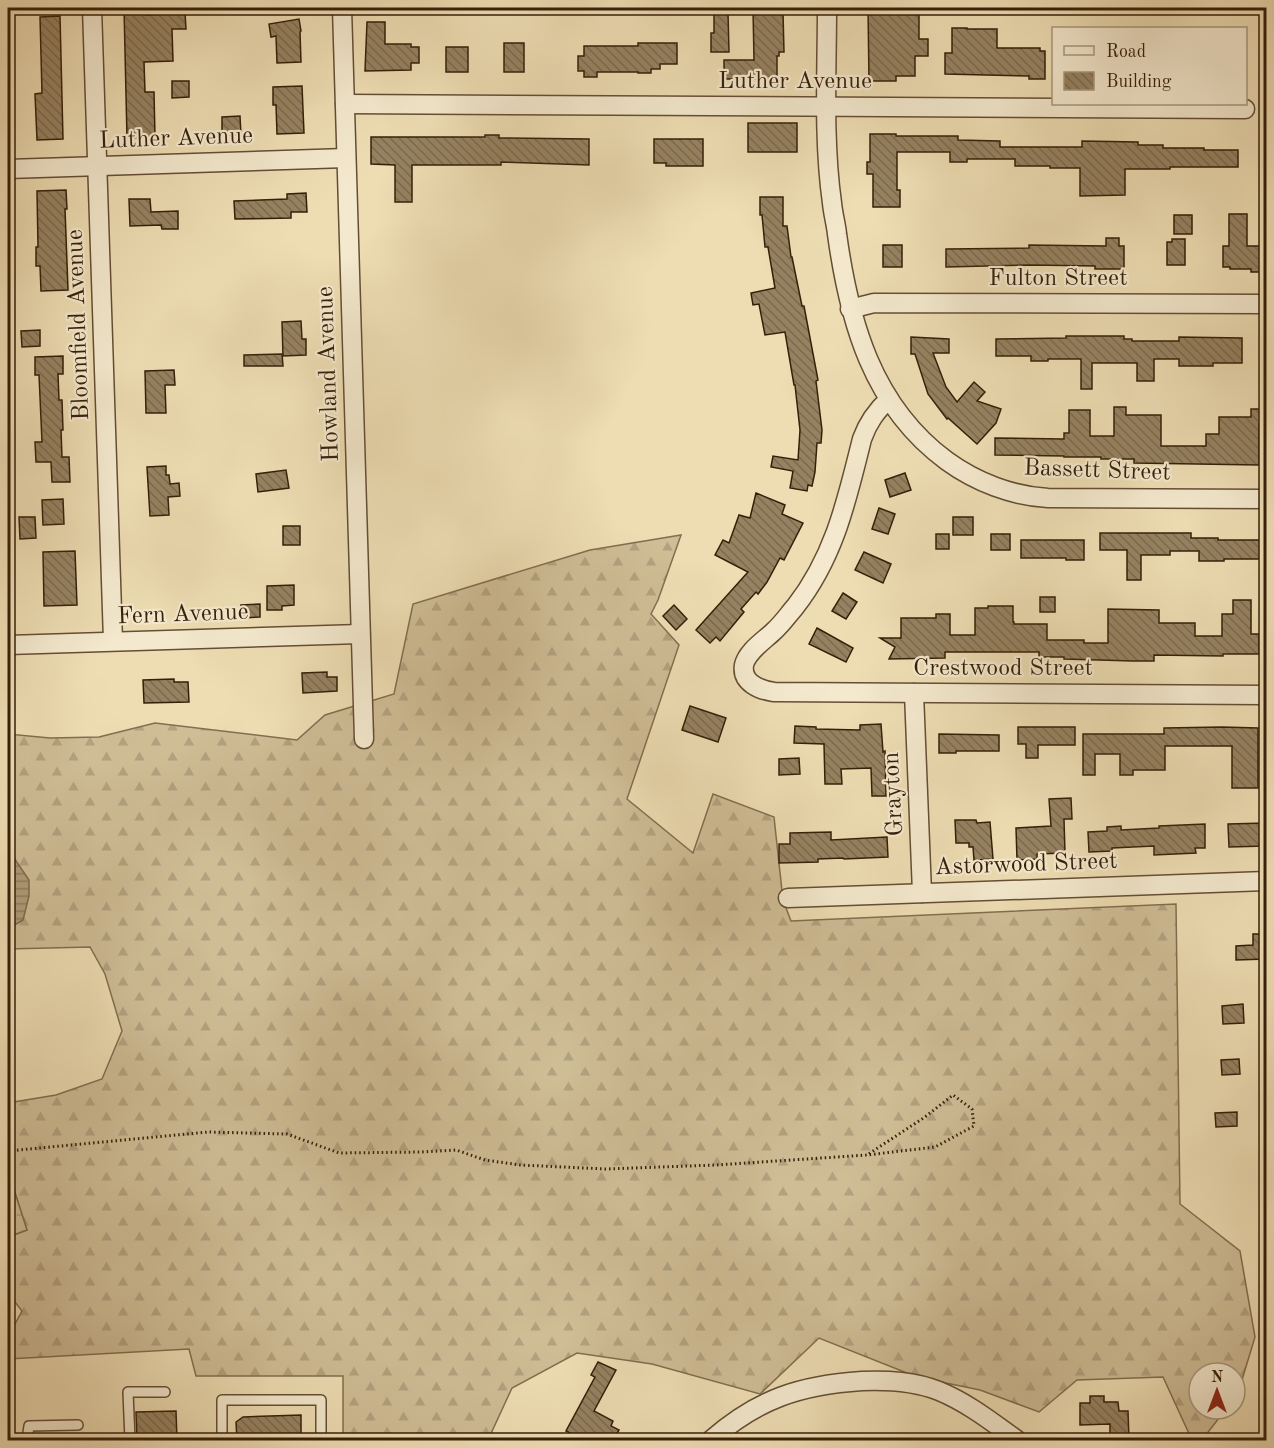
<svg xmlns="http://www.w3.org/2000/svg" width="1274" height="1448" viewBox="0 0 1274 1448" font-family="'Old Standard TT',serif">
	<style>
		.forest { fill: url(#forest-firs); stroke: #826e50; stroke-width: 1.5 }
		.wetland { fill: url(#wetland-marsh); stroke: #826e50; stroke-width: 1.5 }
		.water { fill: url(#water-rules); stroke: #7f6a4c; stroke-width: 1.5 }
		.building { fill: url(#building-back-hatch); stroke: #361f09; stroke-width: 1.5 }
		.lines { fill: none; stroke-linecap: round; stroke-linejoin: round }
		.service-casing { stroke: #644e34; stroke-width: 12 }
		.minor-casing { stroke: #644e34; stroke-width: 21 }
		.path { stroke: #361f09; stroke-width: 3; stroke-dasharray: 1.5 3; stroke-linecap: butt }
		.service { stroke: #f4e9ce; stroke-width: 9 }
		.minor { stroke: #f4e9ce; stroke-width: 18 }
		.labels { text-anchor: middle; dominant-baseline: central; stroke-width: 4.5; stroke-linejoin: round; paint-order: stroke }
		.street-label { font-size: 24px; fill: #361f09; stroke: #f4e9ce }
	</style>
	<defs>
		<pattern id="forest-firs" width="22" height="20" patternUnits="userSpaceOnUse" patternTransform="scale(1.5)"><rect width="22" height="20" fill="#cfbd96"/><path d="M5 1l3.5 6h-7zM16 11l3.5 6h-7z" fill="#b2a280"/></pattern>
		<pattern id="wetland-marsh" width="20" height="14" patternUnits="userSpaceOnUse" patternTransform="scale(1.5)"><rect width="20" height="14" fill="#cfbd96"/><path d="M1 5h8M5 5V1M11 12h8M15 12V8" fill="none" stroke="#b2a280"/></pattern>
		<pattern id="water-rules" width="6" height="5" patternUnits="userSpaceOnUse" patternTransform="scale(1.5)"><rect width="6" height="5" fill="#af9c79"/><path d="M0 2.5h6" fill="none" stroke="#8f7f61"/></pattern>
		<pattern id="building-back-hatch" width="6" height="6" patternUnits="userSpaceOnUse" patternTransform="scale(1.5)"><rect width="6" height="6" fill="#968261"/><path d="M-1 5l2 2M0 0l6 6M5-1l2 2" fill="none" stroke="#7b6a4e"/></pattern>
	</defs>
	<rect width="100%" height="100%" fill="#eeddb3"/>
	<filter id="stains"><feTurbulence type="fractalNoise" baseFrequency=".00333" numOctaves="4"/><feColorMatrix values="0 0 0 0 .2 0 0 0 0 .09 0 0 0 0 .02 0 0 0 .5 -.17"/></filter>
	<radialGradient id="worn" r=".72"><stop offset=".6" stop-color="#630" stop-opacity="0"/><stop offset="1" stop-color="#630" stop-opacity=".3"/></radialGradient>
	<polygon class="forest" points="681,535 658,600 651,614 679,645 627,799 693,853 713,794 774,817 783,900 791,921 1176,904 1180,1204 1240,1251 1255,1337 1238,1393 1235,1396 1235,1373 1199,1373 1199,1409 1226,1409 1202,1440 1192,1440 1163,1377 1077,1380 1039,1412 980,1390 917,1377 819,1338 760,1394 652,1364 577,1353 512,1388 488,1440 343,1440 343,1376 196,1376 189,1349 8,1359 8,1337 22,1311 8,1293 8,1237 27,1230 8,1171 8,1103 56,1095 102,1079 122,1031 105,974 90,947 8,949 8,734 50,738 99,737 155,723 297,740 325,715 394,694 413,604 590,550"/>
	<polygon class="wetland" points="8,1171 27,1230 8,1237"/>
	<polygon class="water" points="8,843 16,861 29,880 29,896 23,920 8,929"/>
	<g class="building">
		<polygon points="124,8 145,8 146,15 185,13 186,29 172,29 173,61 144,62 145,92 154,92 155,137 127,138"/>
		<polygon points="868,8 919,8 919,39 928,39 928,56 915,56 915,76 896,76 896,81 869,81"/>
		<polygon points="753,9 778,9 778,12 783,12 784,52 779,52 779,56 777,56 777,79 724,79 724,60 754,60"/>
		<polygon points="714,12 728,12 729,52 711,52 711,33 714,33"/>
		<polygon points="60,16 63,139 37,140 35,94 42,93 40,17"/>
		<polygon points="299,19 301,31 300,32 301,62 277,63 276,36 271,37 269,24"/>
		<polygon points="367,22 385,22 385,44 411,44 411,47 419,47 419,63 411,63 411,70 365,71"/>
		<polygon points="952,28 967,28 967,29 997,29 997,48 1040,48 1040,51 1045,51 1045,79 1029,79 1029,76 945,74 945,53 952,53"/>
		<rect x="504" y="43" width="20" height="29"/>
		<polygon points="638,43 677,43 677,64 660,64 660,69 651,69 651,73 638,73 638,72 597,72 597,77 584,77 584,71 578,71 578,56 584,56 584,46 638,46"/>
		<rect x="446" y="47" width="22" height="25"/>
		<polygon points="172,81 189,81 189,97 172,98"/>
		<polygon points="302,86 304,133 277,134 276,105 273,105 273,87"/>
		<polygon points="240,116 241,135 222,135 222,117"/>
		<rect x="748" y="123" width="49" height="29"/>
		<polygon points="870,134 896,134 896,136 958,136 958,140 1000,141 1000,147 1082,147 1082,141 1138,142 1138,145 1163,145 1163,148 1204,148 1204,150 1238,150 1238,167 1170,167 1170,169 1125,169 1125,195 1080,196 1080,168 1050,168 1050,166 1015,166 1015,159 967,159 967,162 950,162 950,152 897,152 897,190 900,190 900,207 873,207 873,174 867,174 867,162 870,162"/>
		<polygon points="485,135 499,135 499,138 589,139 589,165 501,162 501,165 412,165 412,202 395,202 395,165 371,164 371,137 485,137"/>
		<polygon points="654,139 703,139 703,166 666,166 666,163 654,163"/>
		<polygon points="66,190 67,209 65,209 68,290 41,291 40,266 36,266 36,247 38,247 37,191"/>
		<polygon points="306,193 307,212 291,212 291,218 235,219 234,201 287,199 287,194"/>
		<polygon points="760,197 783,197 783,226 787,226 791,257 792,257 802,306 804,306 818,380 816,381 822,430 821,443 817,443 815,472 812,486 808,485 807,491 790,488 793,471 771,467 773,456 798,460 800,430 795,385 794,385 785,332 765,335 759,304 753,305 751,293 775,288 768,247 765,247 762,215 760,215"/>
		<polygon points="129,199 150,199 151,212 178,211 178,229 162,229 161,225 130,226"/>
		<polygon points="1229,214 1247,214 1247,246 1266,246 1266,272 1251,272 1251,269 1230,269 1230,267 1223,267 1223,246 1229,246"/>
		<rect x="1174" y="215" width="18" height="19"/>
		<polygon points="1106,238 1119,238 1119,246 1124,246 1124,269 1095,269 1095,266 1032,265 946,267 946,249 1029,248 1029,245 1106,246"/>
		<polygon points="1172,239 1185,239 1185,265 1167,265 1167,242 1172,242"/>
		<rect x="883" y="245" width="19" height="22"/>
		<polygon points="301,321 302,339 306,339 306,355 283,356 282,322"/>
		<polygon points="40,330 40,346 22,347 21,331"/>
		<polygon points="1066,336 1124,336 1124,339 1132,339 1132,341 1179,341 1179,337 1242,338 1242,363 1213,363 1213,366 1179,366 1179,359 1154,359 1154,381 1137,381 1137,363 1092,363 1092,389 1081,389 1081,359 1048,359 1048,361 1031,361 1031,356 996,356 996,339 1066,338"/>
		<polygon points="911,337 949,339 949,353 933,353 946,387 957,402 974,382 985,392 977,401 1001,409 996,423 977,444 948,418 947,419 928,394 915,354 911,354"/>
		<polygon points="282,354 283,366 244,366 244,355"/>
		<polygon points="63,356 63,374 58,374 59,400 62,400 63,430 61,430 62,457 69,457 70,482 52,482 51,462 36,462 35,442 42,442 39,375 35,375 35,357"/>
		<polygon points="174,370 175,385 165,385 166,413 146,413 145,371"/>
		<polygon points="1114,407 1126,407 1126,415 1161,415 1161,446 1206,446 1206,434 1219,434 1219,417 1251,417 1251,409 1265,409 1265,424 1259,424 1259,465 1134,463 1134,459 1101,459 1101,457 1064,457 1064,456 995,455 995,438 1064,439 1064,433 1069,433 1069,410 1090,410 1090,436 1114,436"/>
		<polygon points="166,466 166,475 169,475 170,484 179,483 180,496 168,497 169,515 150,516 147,467"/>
		<polygon points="286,470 289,488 258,492 256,474"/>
		<polygon points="905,473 911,490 890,497 885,480"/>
		<polygon points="756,493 785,505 782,514 803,523 784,560 780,558 767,582 758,594 756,592 741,609 744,612 720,641 716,637 710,643 696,630 748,572 715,555 723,540 729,543 739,515 750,518"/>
		<polygon points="63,499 64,524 43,525 42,500"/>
		<polygon points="879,508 895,514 888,534 872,529"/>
		<polygon points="19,517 35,517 36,538 20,539"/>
		<rect x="953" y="517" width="20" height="18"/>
		<rect x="283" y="526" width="17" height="19"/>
		<polygon points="1100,533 1191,533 1191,538 1218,538 1218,540 1261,540 1261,559 1224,559 1224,561 1199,561 1199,551 1170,551 1170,555 1141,555 1141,580 1127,580 1127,550 1100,550"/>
		<rect x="936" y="534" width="13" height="15"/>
		<rect x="991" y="534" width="19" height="16"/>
		<polygon points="1021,540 1084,540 1084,560 1066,560 1066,558 1021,558"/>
		<polygon points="75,551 77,605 44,606 43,552"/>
		<polygon points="864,552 891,564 883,583 855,570"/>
		<polygon points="294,585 294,605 282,606 282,610 267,610 267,586"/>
		<polygon points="843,593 857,602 846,619 832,611"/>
		<rect x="1040" y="597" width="15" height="15"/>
		<polygon points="1233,600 1251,600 1251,634 1259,634 1259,654 1223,654 1223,656 1154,655 1154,661 1133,661 1064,659 1064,657 1039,657 1039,652 945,652 945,658 889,659 895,647 880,638 901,638 901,618 936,618 936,614 950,614 950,635 975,635 975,608 988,608 988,606 1013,606 1013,622 1014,622 1014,624 1047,624 1047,640 1084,640 1084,643 1108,643 1108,609 1159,610 1159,623 1195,623 1195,636 1222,636 1222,614 1233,614"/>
		<polygon points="260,604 260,617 241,618 241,605"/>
		<polygon points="674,605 687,619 676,630 663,616"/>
		<polygon points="817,628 853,648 846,662 809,644"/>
		<polygon points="327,672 327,677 337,677 337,691 303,693 302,673"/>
		<polygon points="174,679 174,682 188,682 189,702 144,703 143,680"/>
		<polygon points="690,706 726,718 718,742 682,730"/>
		<polygon points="881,724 883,752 885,751 886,796 872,796 871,768 841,769 842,784 825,784 824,744 794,743 795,726 816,727 816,729 860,730 860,725"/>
		<polygon points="1018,727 1075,727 1075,745 1038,745 1038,758 1026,758 1026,744 1018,744"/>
		<polygon points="1222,727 1258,728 1258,788 1232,788 1232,746 1165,746 1165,770 1133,770 1133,775 1120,775 1120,754 1095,754 1095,775 1083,775 1083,734 1164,734 1164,728"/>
		<polygon points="939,734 999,735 999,751 956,751 956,753 939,753"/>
		<polygon points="799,758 800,774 779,775 779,759"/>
		<polygon points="1071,798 1072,819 1064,819 1065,853 1037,854 1037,859 1017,860 1016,828 1051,826 1049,799"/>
		<polygon points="955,820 976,820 977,823 990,822 993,859 974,860 973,847 969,847 969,843 956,843"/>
		<polygon points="1266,823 1266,846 1229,847 1228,824"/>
		<polygon points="1205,824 1205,848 1195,848 1196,853 1154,855 1154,846 1112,848 1112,851 1089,852 1088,832 1107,831 1107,827 1121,826 1121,830 1159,828 1159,826"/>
		<polygon points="831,832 831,840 887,837 888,857 844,859 843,858 818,859 818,862 779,863 779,844 790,844 790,833"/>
		<polygon points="1253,934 1266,934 1266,959 1236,960 1236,946 1253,945"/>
		<polygon points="1243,1004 1244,1023 1223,1024 1222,1006"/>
		<polygon points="1239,1059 1240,1074 1222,1075 1221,1060"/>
		<polygon points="1237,1112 1237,1126 1216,1127 1215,1113"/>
		<polygon points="598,1362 616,1370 594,1411 613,1421 611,1426 619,1430 613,1440 584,1440 566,1431 595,1377 591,1375"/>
		<polygon points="1090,1396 1104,1396 1104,1402 1118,1402 1119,1411 1128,1411 1129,1440 1110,1440 1110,1424 1080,1425 1080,1403 1090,1403"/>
		<polygon points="176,1411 177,1440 137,1440 136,1412"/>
		<polygon points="301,1415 301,1440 237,1440 236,1422 243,1417"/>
	</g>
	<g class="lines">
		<defs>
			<g id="service">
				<polyline points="27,1440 29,1426 78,1425"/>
				<polyline points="130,1440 128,1392 165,1392"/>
				<polyline points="222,1440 222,1400 321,1400 321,1440"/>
			</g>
			<g id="minor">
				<polyline points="92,8 113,641"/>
				<polyline points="342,8 364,739"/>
				<path d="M827 8C827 72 823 139 832 203 833 214 836 224 837 234 849 321 872 406 947 461 976 482 1012 496 1048 498L1266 499"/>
				<polyline points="345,104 1245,109"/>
				<polyline points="8,169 346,158"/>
				<polyline points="850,309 874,303 1266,304"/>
				<path d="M889 399C876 411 868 422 862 439 847 499 835 556 795 607 788 615 782 624 774 631 765 640 747 651 744 665 741 683 760 690 774 692L1266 695"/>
				<polyline points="8,645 360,634"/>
				<polyline points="914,693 922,893"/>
				<polyline points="788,898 1266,881"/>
				<path d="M711 1440C758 1399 800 1385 862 1381 888 1380 914 1381 939 1391 968 1403 992 1422 1017 1440"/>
			</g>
		</defs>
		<use href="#service" class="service-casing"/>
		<use href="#minor" class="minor-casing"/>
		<polyline class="path" points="8,1151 208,1132 287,1134 339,1153 421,1152 456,1150 485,1160 520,1165 606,1169 716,1165 867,1155 935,1147 974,1126 972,1109 953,1095 925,1117 867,1155"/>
		<use href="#service" class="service"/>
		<use href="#minor" class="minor"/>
	</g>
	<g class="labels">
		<g class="street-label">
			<text x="795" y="82">Luther Avenue</text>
			<text transform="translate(176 139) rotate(-2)">Luther Avenue</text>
			<text x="1058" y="279">Fulton Street</text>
			<text transform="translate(79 325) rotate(-92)">Bloomfield Avenue</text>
			<text transform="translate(329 374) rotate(-92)">Howland Avenue</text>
			<text transform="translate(1097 471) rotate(2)">Bassett Street</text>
			<text transform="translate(183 615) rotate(-2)">Fern Avenue</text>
			<text x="1003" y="669">Crestwood Street</text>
			<text transform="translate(894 794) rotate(-93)">Grayton</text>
			<text transform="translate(1026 865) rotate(-2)">Astorwood Street</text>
		</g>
	</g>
	<rect width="1274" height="1448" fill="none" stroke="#eeddb3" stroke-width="30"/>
	<rect x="9" y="9" width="1256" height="1430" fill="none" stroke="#361f09" stroke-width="3"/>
	<rect x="15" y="15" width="1244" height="1418" fill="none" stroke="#361f09" stroke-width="1.5"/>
	<rect x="1052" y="27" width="195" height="78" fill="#f4e9ce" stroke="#a8987f" stroke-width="1.5"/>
	<rect x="1064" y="46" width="30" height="9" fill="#f4e9ce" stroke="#a8987f" stroke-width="1.5"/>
	<text x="1106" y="57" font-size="18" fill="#361f09">Road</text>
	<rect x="1064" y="72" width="30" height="18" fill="url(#building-back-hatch)" stroke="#a8987f" stroke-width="1.5"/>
	<text x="1106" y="87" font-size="18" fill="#361f09">Building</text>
	<g transform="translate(1217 1391)"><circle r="28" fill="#f4e9ce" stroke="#a8987f" stroke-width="1.5"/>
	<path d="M0-4.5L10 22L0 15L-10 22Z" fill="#8f2418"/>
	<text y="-9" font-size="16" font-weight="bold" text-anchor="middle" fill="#361f09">N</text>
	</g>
	<rect width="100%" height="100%" filter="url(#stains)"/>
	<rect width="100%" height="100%" fill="url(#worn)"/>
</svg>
